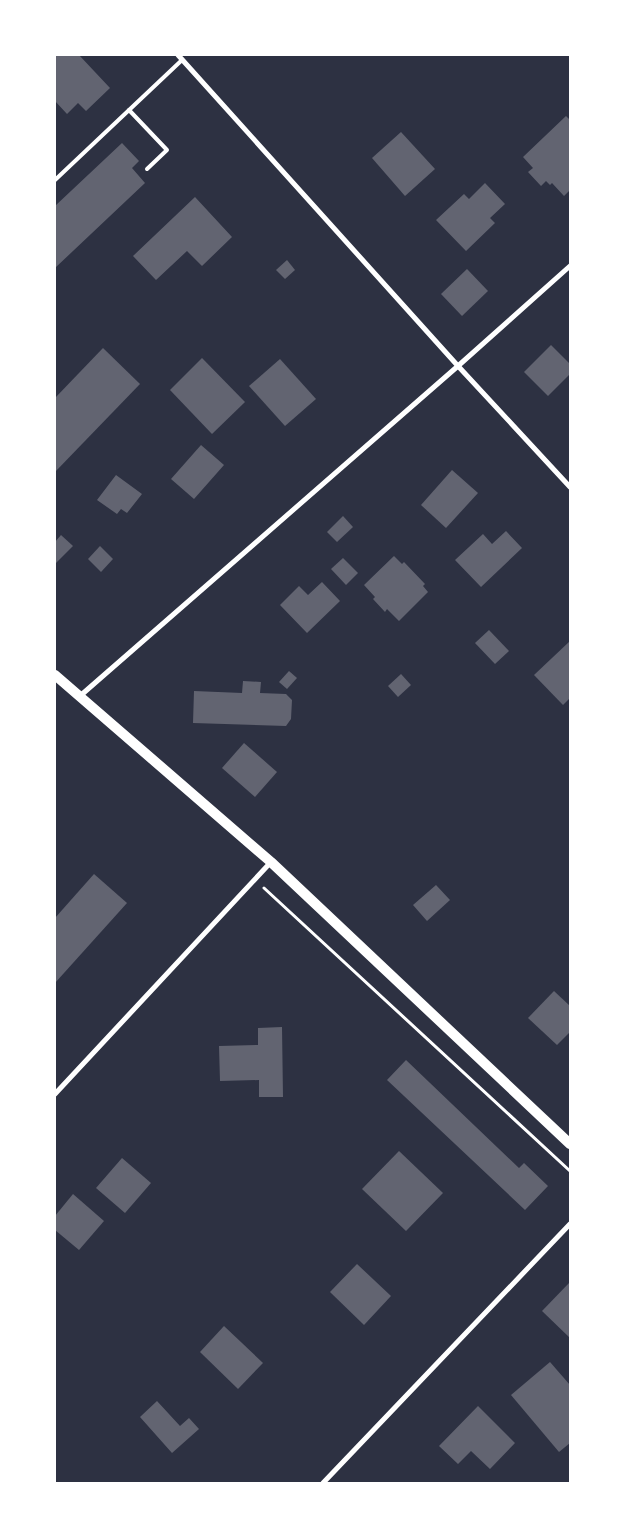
<svg xmlns="http://www.w3.org/2000/svg" width="625" height="1538" viewBox="0 0 625 1538" font-family="Literata,serif">
	<style>
		.building { fill: #626471 }
		.lines { fill: none; stroke-linecap: round; stroke-linejoin: round }
		.path { stroke: #fff; stroke-width: 3 }
		.service { stroke: #fff; stroke-width: 4 }
		.minor { stroke: #fff; stroke-width: 5 }
		.secondary { stroke: #fff; stroke-width: 10 }
	</style>
	<rect width="100%" height="100%" fill="#2d3142"/>
	<g class="building">
		<polygon points="55,55 79,55 110,88 86,111 78,103 67,114 55,101"/>
		<polygon points="566,116 570,120 570,190 564,196 552,183 550,185 546,181 541,186 528,172 533,168 523,157"/>
		<polygon points="401,132 435,169 405,196 372,158"/>
		<polygon points="122,143 139,161 132,168 145,183 55,268 55,206"/>
		<polygon points="485,183 505,204 490,218 495,223 466,251 436,220 464,194 469,199"/>
		<polygon points="195,197 232,237 202,266 187,251 156,280 133,256"/>
		<polygon points="287,260 295,270 285,279 276,270"/>
		<polygon points="467,269 488,291 462,316 441,294"/>
		<polygon points="551,345 570,364 570,374 548,396 524,372"/>
		<polygon points="103,348 140,384 55,472 55,398"/>
		<polygon points="202,358 245,402 212,434 170,390"/>
		<polygon points="280,359 316,399 285,426 249,386"/>
		<polygon points="201,445 224,465 194,499 171,479"/>
		<polygon points="452,470 478,493 446,528 421,505"/>
		<polygon points="116,475 142,494 127,513 121,509 117,514 97,500"/>
		<polygon points="343,516 353,527 337,542 327,532"/>
		<polygon points="506,531 522,548 481,587 455,560 483,534 492,544"/>
		<polygon points="61,535 73,546 55,564 55,542"/>
		<polygon points="100,546 113,559 101,572 88,559"/>
		<polygon points="394,556 402,564 404,562 425,584 423,586 428,592 399,621 387,609 385,612 373,599 375,597 364,585"/>
		<polygon points="343,558 358,573 346,585 331,569"/>
		<polygon points="322,582 340,601 307,633 280,605 299,586 308,595"/>
		<polygon points="489,630 509,651 495,664 475,643"/>
		<polygon points="570,641 570,698 563,705 534,675"/>
		<polygon points="289,671 297,678 287,689 279,682"/>
		<polygon points="401,674 411,685 398,697 388,686"/>
		<polygon points="243,681 261,682 260,693 286,694 292,700 291,719 286,726 193,723 194,691 242,693"/>
		<polygon points="244,743 277,772 255,797 222,768"/>
		<polygon points="94,874 127,903 55,983 55,918"/>
		<polygon points="436,885 450,900 427,921 413,905"/>
		<polygon points="554,991 570,1006 570,1032 557,1045 528,1018"/>
		<polygon points="282,1027 283,1097 259,1097 259,1080 220,1081 219,1046 258,1045 258,1028"/>
		<polygon points="406,1060 519,1168 524,1163 548,1186 525,1210 387,1080"/>
		<polygon points="399,1151 443,1193 406,1231 362,1189"/>
		<polygon points="122,1158 151,1183 125,1213 96,1188"/>
		<polygon points="73,1194 104,1221 79,1250 55,1230 55,1216"/>
		<polygon points="357,1264 391,1296 364,1325 330,1292"/>
		<polygon points="570,1282 570,1338 542,1311"/>
		<polygon points="224,1326 263,1363 238,1389 200,1352"/>
		<polygon points="550,1362 570,1385 570,1443 559,1452 511,1395"/>
		<polygon points="157,1401 180,1426 189,1418 199,1429 172,1453 140,1417"/>
		<polygon points="478,1406 515,1443 490,1469 471,1451 458,1464 439,1446"/>
	</g>
	<g class="lines">
		<polyline class="path" points="264,888 570,1171"/>
		<g class="service">
			<polyline points="129,110 167,150 147,169"/>
			<polyline points="55,180 182,60"/>
		</g>
		<g class="minor">
			<polyline points="178,55 458,366 570,487"/>
			<polyline points="80,696 458,366 570,266"/>
			<polyline points="55,1094 271,862"/>
			<polyline points="323,1483 570,1224"/>
		</g>
		<polyline class="secondary" points="55,675 271,862 570,1144"/>
	</g>
	<rect width="625" height="1538" fill="none" stroke="#ffffff" stroke-width="112"/>
</svg>
